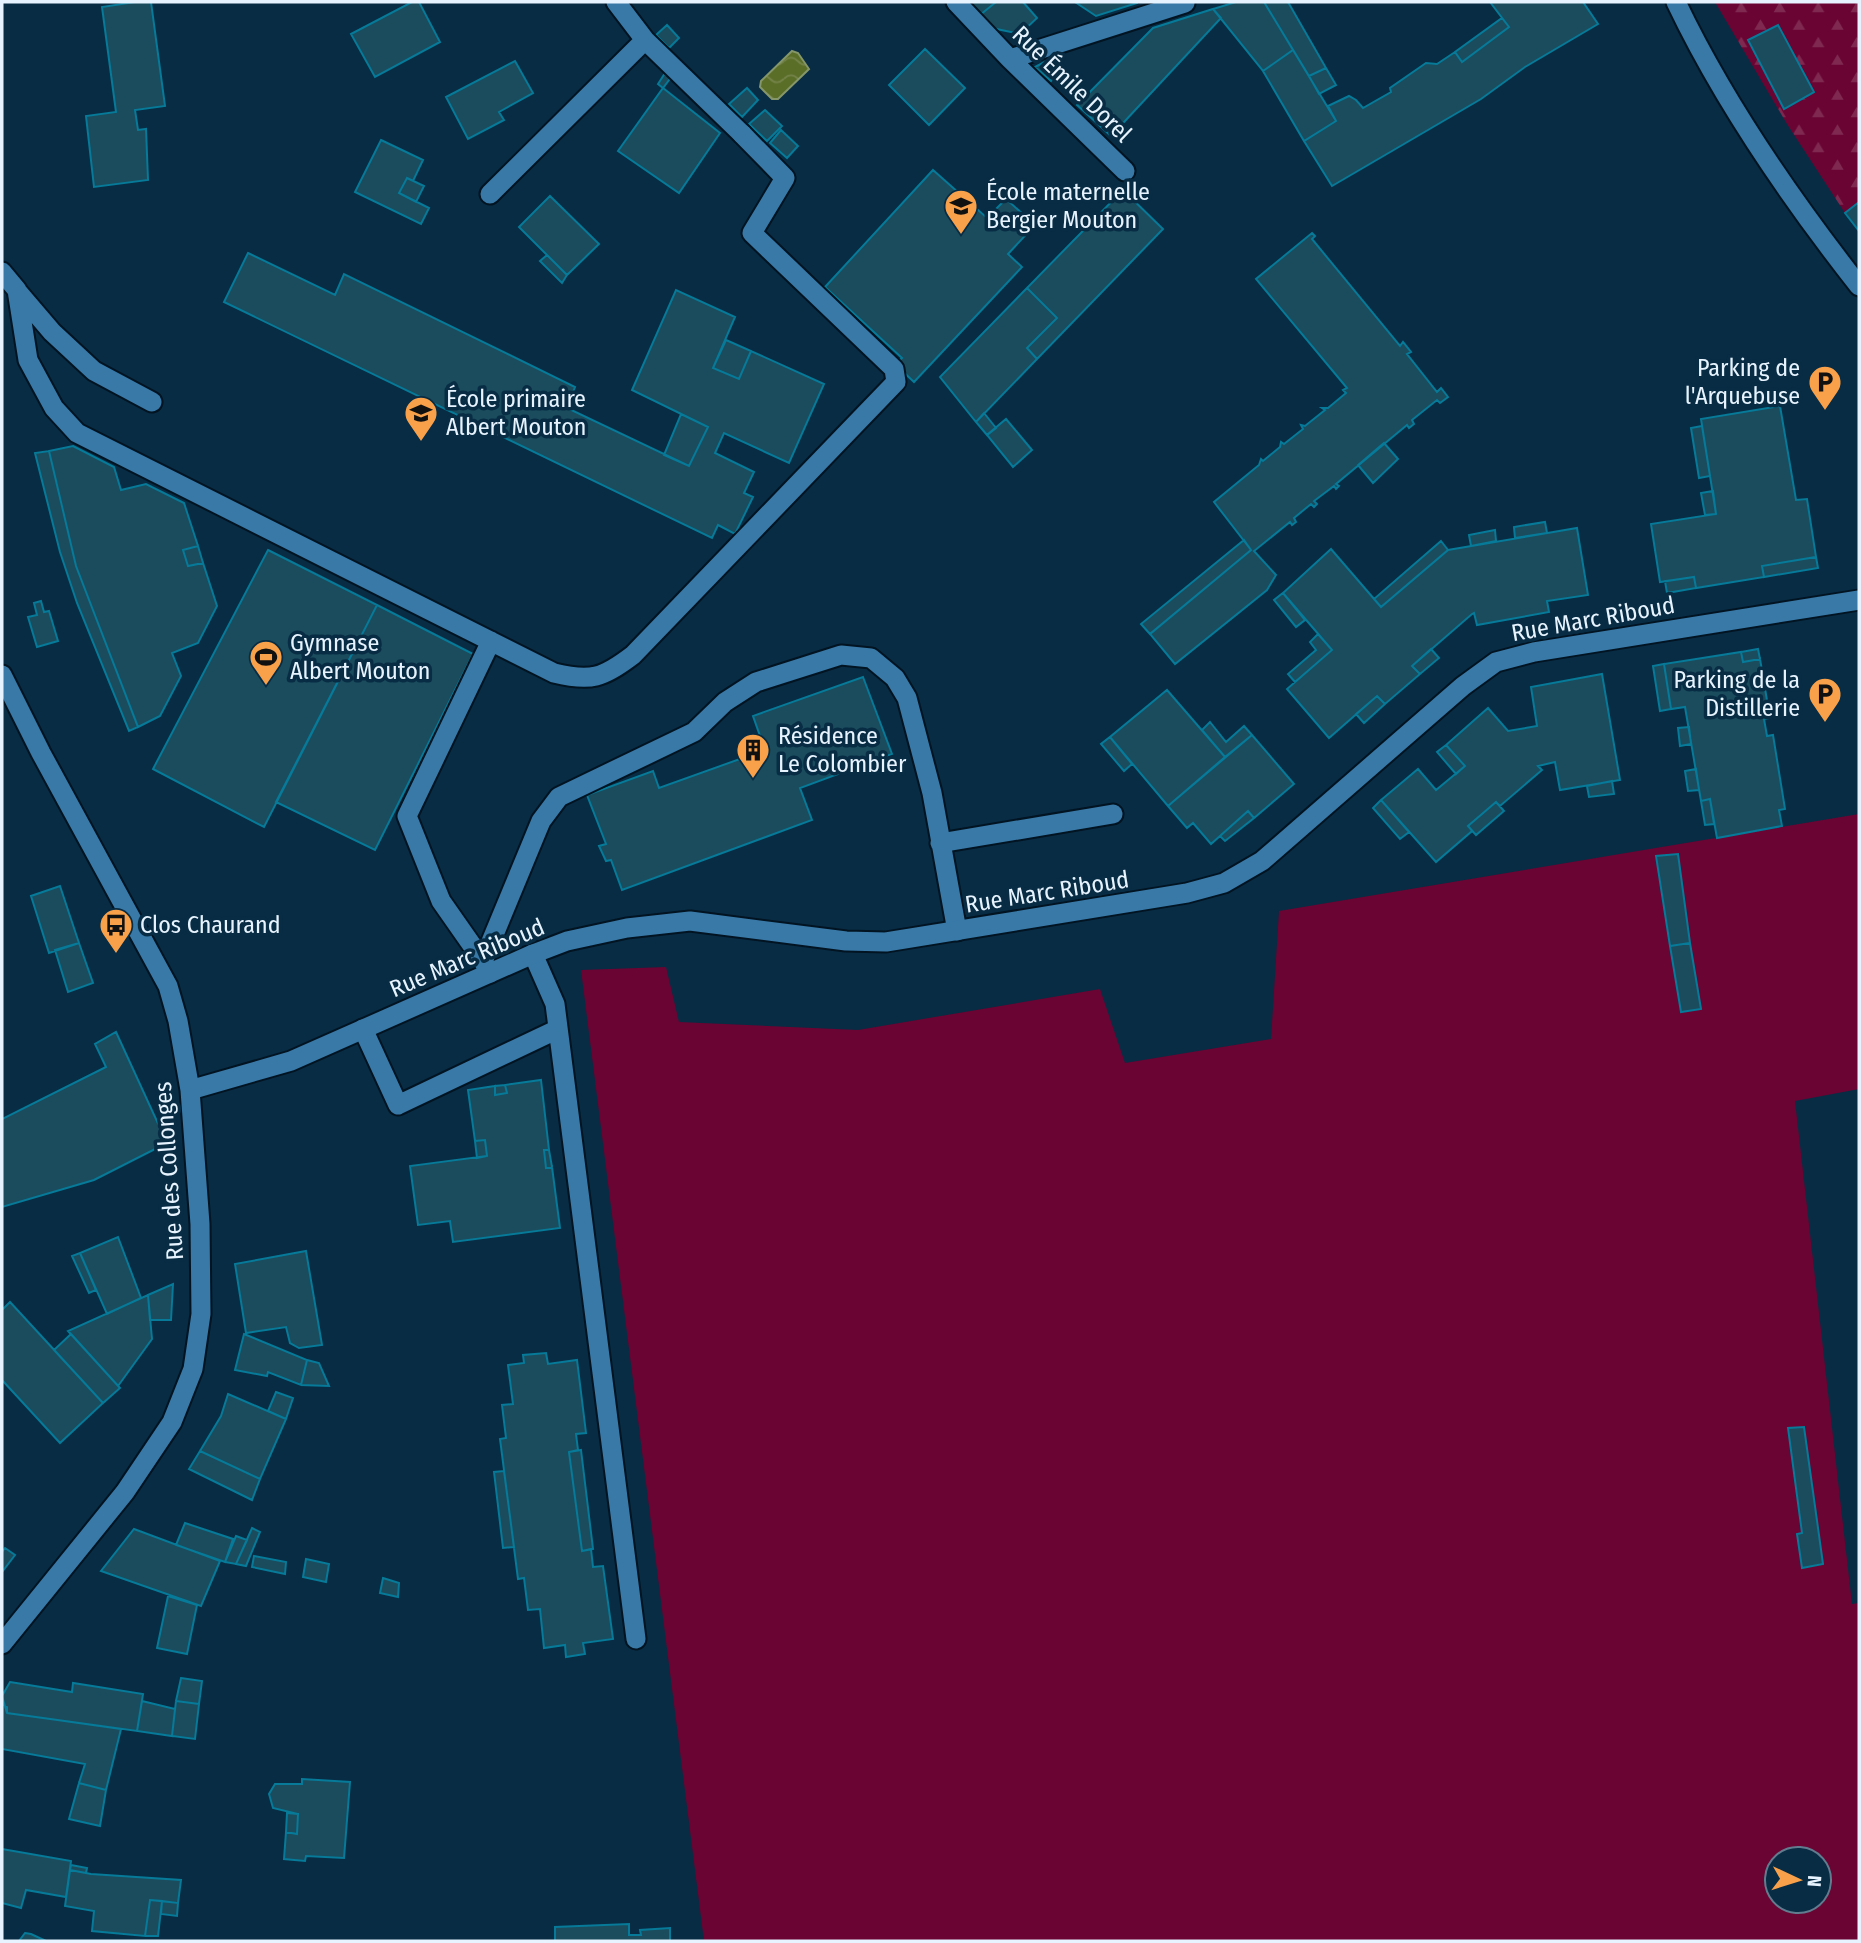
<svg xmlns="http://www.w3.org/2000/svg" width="1861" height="1943" viewBox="0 0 1861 1943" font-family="'Fira Sans Condensed',sans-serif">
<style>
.grass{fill:#6a0432;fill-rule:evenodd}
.forest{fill:url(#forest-firs)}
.water{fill:url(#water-waves);stroke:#859668;stroke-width:2}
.building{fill:#1a4c5d;stroke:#067a98;stroke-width:2}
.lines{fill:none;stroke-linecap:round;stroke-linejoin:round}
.service-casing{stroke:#021422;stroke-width:23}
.minor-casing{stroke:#021422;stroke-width:23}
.tertiary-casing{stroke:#021422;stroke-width:23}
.service{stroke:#3879a8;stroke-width:19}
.minor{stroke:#3879a8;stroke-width:19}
.tertiary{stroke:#3879a8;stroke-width:19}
.labels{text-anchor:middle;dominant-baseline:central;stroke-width:7;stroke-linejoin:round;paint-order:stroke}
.street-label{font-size:24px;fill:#e7f4ff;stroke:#082c44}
.poi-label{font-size:24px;fill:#e7f4ff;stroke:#082c44;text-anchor:start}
</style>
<defs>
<pattern id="forest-firs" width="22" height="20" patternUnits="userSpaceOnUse" patternTransform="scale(1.75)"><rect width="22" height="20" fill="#6a0432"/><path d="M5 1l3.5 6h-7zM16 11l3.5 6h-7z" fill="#7f2951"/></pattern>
<pattern id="water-waves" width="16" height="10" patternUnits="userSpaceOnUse" patternTransform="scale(1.75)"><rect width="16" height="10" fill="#5b6e28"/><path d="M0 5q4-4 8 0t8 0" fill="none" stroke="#738348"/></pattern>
</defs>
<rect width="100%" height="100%" fill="#082c44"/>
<path class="grass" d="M1859,814V1089L1795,1101L1852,1604L1859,1603V1941H704L581,970L666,967L679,1022L858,1030L1100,989L1125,1063L1271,1039L1279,911ZM1777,1859H1819V1901H1777Z"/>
<path class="forest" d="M1715,2H1859V202L1845,213L1787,124Z"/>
<path class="water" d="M792,51L798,53L809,69L778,99H772L760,87L761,81Z"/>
<path class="building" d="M135,2H151L165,106L135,110L138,130L146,129L148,180L94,187L86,116L116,112L102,7Z
M412,2H419L440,42L375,77L351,34Z
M968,2H996L980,15Z
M996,2H1023L1037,18L1020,34L992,28L980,15Z
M1075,2H1137V3L1096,16Z
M1236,2H1264L1293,50L1263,71L1213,9Z
M1264,2H1288L1326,68L1309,76Z
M1490,2H1583L1598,24L1525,67L1481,99L1332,186L1304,141L1336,121L1328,106L1349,96L1356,100L1363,108L1391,92L1390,88L1426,63L1437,64L1455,52L1462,62L1509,27Z
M1213,9L1221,18L1111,136L1077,105L1153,28Z
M1502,18L1509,27L1462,62L1455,52Z
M667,25L679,38L669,48L656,35Z
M1778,25L1814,92L1784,109L1748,40Z
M925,49L965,88L929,125L889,85Z
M1293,50L1336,121L1304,141L1263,71Z
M1050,59L1061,70L1051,81L1035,67Z
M515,61L533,93L499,112L504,120L468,139L446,97Z
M1326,68L1336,85L1319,94L1309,76Z
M667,70L672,76L663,88L658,84Z
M663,88L720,133L679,193L618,151Z
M747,88L758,100L742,117L729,104Z
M765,110L782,126L767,141L749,124Z
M781,130L798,146L787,158L770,143Z
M381,140L423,160L413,181L407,178L399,193L429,208L421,224L355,192Z
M933,170L987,218L1006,199L1035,225L1008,254L1022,267L914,382L895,364L902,358L825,287Z
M407,178L424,186L416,202L399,193Z
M1123,190L1163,229L1037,359L1027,348L1057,318L1027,288Z
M550,196L599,244L567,275L519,227Z
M1859,202V231L1845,213Z
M1312,233L1315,236L1312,239L1400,346L1403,342L1411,352L1407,354L1437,392L1441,388L1448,397L1440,403L1437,400L1412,420L1414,424L1409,428L1407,425L1336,484L1339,486L1336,489L1334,486L1314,501L1317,504L1314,507L1311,504L1294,518L1296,522L1292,525L1290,522L1254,551L1276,575L1267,590L1175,664L1150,634L1251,550L1214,502L1259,465L1261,459L1263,461L1280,447L1281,442L1284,444L1303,429L1301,425L1305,426L1325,410L1322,408H1328L1346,393L1343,390L1347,388L1256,279Z
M248,253L335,295L344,274L575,387L567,408L689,466L708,427L632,390L676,290L735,317L713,368L739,379L751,351L824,384L789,463L724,433L715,453L754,472L744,493L753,497L735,534L718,525L712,538L224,302Z
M547,255L567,275L562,283L540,261Z
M1027,288L1057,318L1027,348L1037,359L976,422L940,377Z
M726,340L751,351L739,379L713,368Z
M1780,406L1796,500L1807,499L1816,557L1762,566L1764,577L1696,588L1694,577L1660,582L1651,524L1716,514L1701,419Z
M984,413L996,428L987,435L976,422Z
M681,414L708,427L689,466L664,455Z
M1006,419L1032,450L1013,467L987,435Z
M1702,426L1710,476L1699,478L1691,428Z
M1384,443L1398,459L1373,483L1358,465Z
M73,446L114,467L121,490L146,484L184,503L198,546L183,550L188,566L203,563L217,606L198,643L172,653L181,676L160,716L138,727L76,566L49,451Z
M49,451L76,566L138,727L129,731L77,603L60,552L35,453Z
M1713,491L1716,514L1705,515L1701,493Z
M1545,522L1547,533L1515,538L1514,527Z
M1577,528L1588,595L1547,601L1549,612L1477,625L1474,613L1472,614L1412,666L1420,674L1385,704L1377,696L1329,738L1287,689L1332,650L1283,593L1331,549L1381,607L1448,550Z
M1495,530L1496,541L1471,546L1469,535Z
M1244,540L1251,550L1150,634L1141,624Z
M1441,541L1448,550L1381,607L1374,599Z
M198,546L203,563L188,566L183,550Z
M268,550L377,605L264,827L153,769Z
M1816,557L1818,568L1764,577L1762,566Z
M1694,577L1696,588L1667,593L1665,581Z
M1283,593L1305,620L1296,627L1274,600Z
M41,601L44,612L49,611L58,641L37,647L28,617L37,615L34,603Z
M377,605L473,654L375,850L276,802Z
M1318,634L1332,650L1295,682L1288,674L1316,650L1310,642Z
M1431,649L1439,658L1420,674L1412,666Z
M1758,649L1760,659L1743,662L1741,652Z
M1741,652L1743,662L1760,659L1770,718L1764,719L1767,736L1773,735L1785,809L1779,810L1782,826L1717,838L1710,799L1701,801L1685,707L1671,709L1664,664Z
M1664,664L1671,709L1660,711L1653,666Z
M1602,674L1620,780L1560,790L1555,762L1538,766L1542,770L1500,806L1496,802L1468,826L1472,831L1436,862L1381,800L1418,769L1436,790L1465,766L1446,745L1488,708L1508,731L1537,726L1531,687Z
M863,677L892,754L800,788L812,820L622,890L611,860L606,861L599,846L606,844L587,795L653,771L659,788L765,750L753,716Z
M1167,690L1225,757L1168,806L1110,737Z
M1377,696L1385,704L1364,723L1356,714Z
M1210,722L1226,742L1244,726L1252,735L1225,757L1202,730Z
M1689,727L1691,744L1680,746L1678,728Z
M1252,735L1294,784L1254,818L1248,811L1211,844L1193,823L1187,828L1168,806Z
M1110,737L1132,764L1124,771L1101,744Z
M1446,745L1465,766L1456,774L1437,752Z
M1696,769L1699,790L1688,791L1685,771Z
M1612,781L1614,794L1589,797L1587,786Z
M1710,799L1714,824L1705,825L1701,801Z
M1381,800L1409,832L1400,839L1373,808Z
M1496,802L1504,811L1476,835L1468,826Z
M1248,811L1254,818L1225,841L1220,836Z
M1678,854L1690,943L1670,946L1656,856Z
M60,886L79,943L49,953L31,896Z
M79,943L93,983L68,992L55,950Z
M1690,943L1701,1009L1681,1012L1670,946Z
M116,1032L167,1143L94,1180L2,1207V1119L106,1067L95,1044Z
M541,1080L549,1150H544L546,1168L552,1167L560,1228L453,1242L450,1221L418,1225L410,1166L487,1156L485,1140L475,1141L468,1090L495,1086V1095L507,1093L505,1085Z
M505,1085L507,1093L495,1095V1086Z
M485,1140L487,1156L477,1158L475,1141Z
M544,1150H549L552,1167L546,1168Z
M118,1237L141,1298L107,1314L80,1253Z
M306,1251L322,1345L299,1348L290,1343L286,1327L246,1333L235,1264Z
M80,1253L96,1290L89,1293L72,1256Z
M173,1284L171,1320H150L148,1295Z
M148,1295L152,1339L118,1386L68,1331Z
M10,1302L103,1403L60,1443L2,1380V1310Z
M71,1334L120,1388L103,1403L54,1350Z
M244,1334L307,1360L301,1385L268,1372L267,1376L235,1370Z
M546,1353L548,1364L577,1360L586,1433L576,1434L578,1450L569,1452L582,1551L591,1549L593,1567L603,1566L613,1639L583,1643L585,1654L566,1657L565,1645L544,1648L540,1609L528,1610L524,1578L518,1579L500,1439L506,1438L502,1405L513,1404L508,1365L524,1363L523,1355Z
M307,1360L319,1363L329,1386L301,1385Z
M276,1392L293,1398L286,1419L268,1411Z
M228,1394L286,1419L260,1479L200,1451L221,1416Z
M1804,1427L1823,1564L1802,1568L1797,1534L1802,1533L1788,1428Z
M581,1450L593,1549L582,1551L569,1452Z
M200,1451L260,1479L252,1500L189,1469Z
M504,1471L514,1547L503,1548L494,1472Z
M185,1523L233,1539L225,1562L176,1545Z
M252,1528L260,1532L246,1566L236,1564Z
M134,1529L220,1561L201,1606L101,1571Z
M236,1536L247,1540L236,1564L225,1562Z
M5,1548L15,1555L2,1572V1552Z
M254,1556L286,1562L285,1574L252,1567Z
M306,1559L329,1564L326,1582L303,1577Z
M383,1578L399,1583L398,1597L380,1593Z
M168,1596L197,1605L187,1654L157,1648Z
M181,1678L202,1681L199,1704L176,1701Z
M10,1682L72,1692L73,1683L143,1694L137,1731L7,1713L2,1696Z
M142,1701L175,1709L172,1736L137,1731Z
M176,1701L199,1704L195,1739L172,1736Z
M2,1704L7,1707V1713L121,1729L106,1790L79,1783L85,1764L2,1749Z
M302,1779L350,1782L344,1858L306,1856L305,1861L284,1859L286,1832L297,1834L298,1814L273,1808L269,1794L275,1784H302Z
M79,1783L106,1790L100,1826L69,1819Z
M287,1813L298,1814L297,1834L286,1832Z
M2,1849L71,1861L66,1897L26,1890L21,1908L2,1903Z
M71,1865L87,1868L86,1873L70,1870Z
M70,1870L91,1874L181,1880L178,1903L150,1900L145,1936L92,1931L94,1911L65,1906Z
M150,1900L162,1901L158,1936H145Z
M162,1901L178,1903L177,1916L161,1914Z
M629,1924V1935H641L640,1930L670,1928V1941H555V1927Z
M25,1933L31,1934L46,1941H19Z"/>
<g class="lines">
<defs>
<path id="service" d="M2,272L17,290L28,360L54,408L77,433L554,673C591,682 603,678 633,655L896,382L894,369L752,233L785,178L742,134
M17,291L52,332L94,371L152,402
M940,843L1113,814
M533,954L555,1004L636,1639
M483,961L441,901L407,816L491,641
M490,973L483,961L541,821L559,797L694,732L725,702L756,682L841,655L871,658L895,678L907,698L932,793L957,931
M363,1029L398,1105L558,1029"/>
<path id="minor" d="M616,2L645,40L742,134
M956,2L1010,59L1125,171
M1676,2C1724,103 1790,198 1859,286
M1010,59L1185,3
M490,194L645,40"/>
<path id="tertiary" d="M2,675L41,753L168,986L178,1021L190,1090L200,1224L201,1314L193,1369L172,1422L125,1492L2,1644
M190,1090L291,1061L533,954L567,941L627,928L690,921L846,941L886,942L1187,893L1224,883L1262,861L1463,686L1496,662L1534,652L1859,600"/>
</defs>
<use href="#service" class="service-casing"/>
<use href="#minor" class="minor-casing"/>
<use href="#tertiary" class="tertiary-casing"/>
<use href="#service" class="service"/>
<use href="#minor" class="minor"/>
<use href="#tertiary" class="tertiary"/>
</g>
<defs>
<symbol id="school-pin" viewBox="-11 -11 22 30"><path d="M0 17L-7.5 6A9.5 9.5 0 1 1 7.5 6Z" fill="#f8a14a" stroke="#082c44"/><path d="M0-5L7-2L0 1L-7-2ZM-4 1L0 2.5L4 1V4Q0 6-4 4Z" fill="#111"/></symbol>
<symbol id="parking-pin" viewBox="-11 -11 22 30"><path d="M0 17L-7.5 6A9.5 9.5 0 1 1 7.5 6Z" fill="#f8a14a" stroke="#082c44"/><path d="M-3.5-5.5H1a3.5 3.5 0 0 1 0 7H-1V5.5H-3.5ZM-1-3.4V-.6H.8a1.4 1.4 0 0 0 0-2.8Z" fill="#111"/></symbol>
<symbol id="stadium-pin" viewBox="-11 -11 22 30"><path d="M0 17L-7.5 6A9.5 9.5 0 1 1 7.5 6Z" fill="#f8a14a" stroke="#082c44"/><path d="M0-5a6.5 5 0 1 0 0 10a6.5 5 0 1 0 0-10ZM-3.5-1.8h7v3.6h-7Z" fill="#111"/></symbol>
<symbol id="building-pin" viewBox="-11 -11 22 30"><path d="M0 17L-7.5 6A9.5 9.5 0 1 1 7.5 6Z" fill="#f8a14a" stroke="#082c44"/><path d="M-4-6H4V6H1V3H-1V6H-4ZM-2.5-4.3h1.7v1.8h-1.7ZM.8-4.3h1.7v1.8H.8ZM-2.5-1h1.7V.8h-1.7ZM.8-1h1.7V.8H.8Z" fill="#111"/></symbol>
<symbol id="bus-pin" viewBox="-11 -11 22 30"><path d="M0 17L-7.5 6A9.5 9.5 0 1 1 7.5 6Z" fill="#f8a14a" stroke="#082c44"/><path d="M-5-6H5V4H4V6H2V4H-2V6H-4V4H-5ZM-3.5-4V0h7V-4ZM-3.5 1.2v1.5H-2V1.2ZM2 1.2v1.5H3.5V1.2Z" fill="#111"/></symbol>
</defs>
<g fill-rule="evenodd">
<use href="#school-pin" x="942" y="187" width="38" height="52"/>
<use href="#parking-pin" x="1806" y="363" width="38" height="52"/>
<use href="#school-pin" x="402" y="394" width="38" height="52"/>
<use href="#stadium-pin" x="247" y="638" width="38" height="52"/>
<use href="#parking-pin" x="1806" y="675" width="38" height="52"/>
<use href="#building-pin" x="734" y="731" width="38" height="52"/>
<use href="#bus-pin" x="97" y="906" width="38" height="52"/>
</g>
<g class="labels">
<g class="street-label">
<text transform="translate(1072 84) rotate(44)">Rue Émile Dorel</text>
<text transform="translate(1593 619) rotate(-10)">Rue Marc Riboud</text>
<text transform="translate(1047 892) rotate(-9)">Rue Marc Riboud</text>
<text transform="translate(467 958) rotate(-23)">Rue Marc Riboud</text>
<text transform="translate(169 1171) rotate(-94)">Rue des Collonges</text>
</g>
<g class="poi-label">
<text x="986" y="192">École maternelle<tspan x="986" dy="28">Bergier Mouton</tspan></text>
<text x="1800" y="368" text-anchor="end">Parking de<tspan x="1800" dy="28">l'Arquebuse</tspan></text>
<text x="446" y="399">École primaire<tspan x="446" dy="28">Albert Mouton</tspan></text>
<text x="290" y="643">Gymnase<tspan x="290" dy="28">Albert Mouton</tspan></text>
<text x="1800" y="680" text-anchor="end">Parking de la<tspan x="1800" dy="28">Distillerie</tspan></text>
<text x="778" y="736">Résidence<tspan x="778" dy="28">Le Colombier</tspan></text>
<text x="140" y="925">Clos Chaurand</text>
</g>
</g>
<rect width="1861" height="1943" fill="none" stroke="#e7f4ff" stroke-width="7"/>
<g transform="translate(1798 1880) rotate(94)"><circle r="33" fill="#082c44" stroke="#617c8f" stroke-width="2"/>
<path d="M0-5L12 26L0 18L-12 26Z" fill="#f8a14a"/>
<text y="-10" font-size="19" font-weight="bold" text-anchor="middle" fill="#e7f4ff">N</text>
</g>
</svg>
